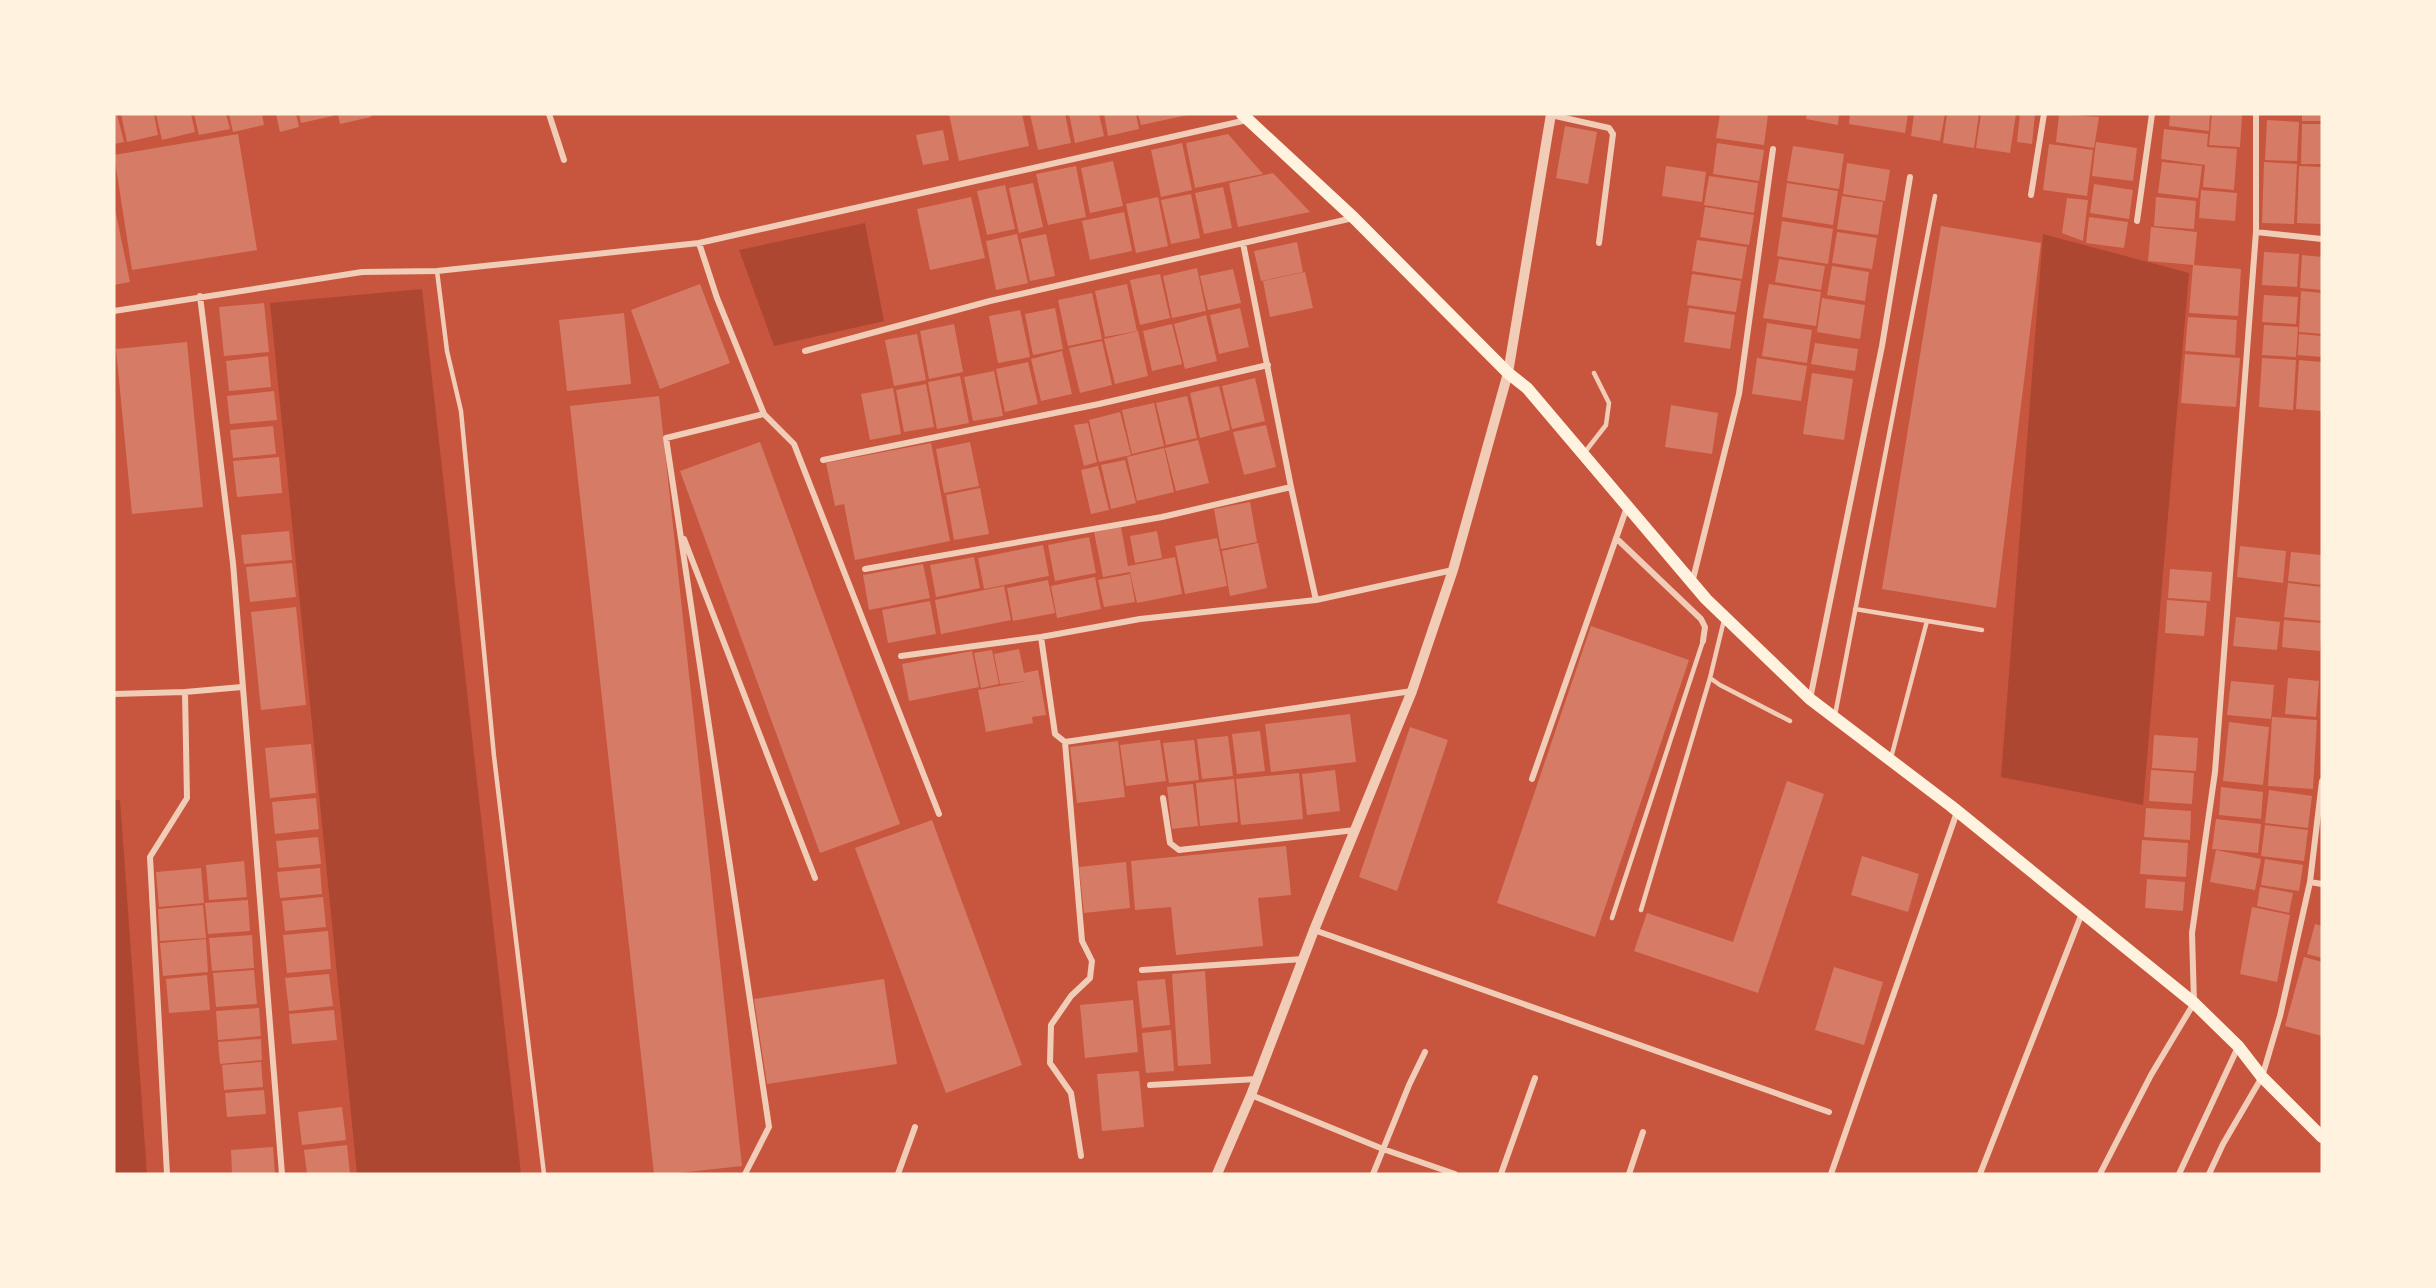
<svg xmlns="http://www.w3.org/2000/svg" width="2436" height="1288" viewBox="0 0 2436 1288" font-family="'Playfair Display',serif">
<style>
.green{fill:#ae4732}
.building{fill:#d67c66}
.lines{fill:none;stroke-linecap:round;stroke-linejoin:round}
.service{stroke:#f1ccb7;stroke-width:4.5}
.minor{stroke:#f1ccb7;stroke-width:6}
.tertiary{stroke:#f1ccb7;stroke-width:10}
.secondary{stroke:#fff3e0;stroke-width:12}
</style>
<rect width="100%" height="100%" fill="#c8553d"/>
<path class="green" d="M865,223L884,321L774,346L739,250Z
M2043,234L2189,273L2143,805L2001,777Z
M422,289L521,1174H357L270,303Z
M114,800H120L147,1174H114Z"/>
<path class="building" d="M114,114H117L124,142L114,144Z
M121,114H154L158,135L127,142Z
M156,114H191L195,132L162,140Z
M194,114H226L230,129L199,135Z
M229,114H262L264,125L233,132Z
M276,114H296L299,127L280,132Z
M299,114H333V116L301,123Z
M338,114H371V117L340,124Z
M949,114H1022L1029,146L959,161Z
M1030,114H1065L1071,143L1038,150Z
M1069,114H1099L1104,136L1075,143Z
M1104,114H1136L1139,129L1108,136Z
M1138,114H1188V115L1141,125Z
M1720,114L1768,115L1764,145L1716,138Z
M1807,114H1839L1838,125L1806,119Z
M1850,114H1908L1905,133L1849,124Z
M1914,114H1945L1940,141L1911,136Z
M1947,114H1979L1974,148L1943,143Z
M1981,114H2016L2010,153L1976,148Z
M2020,114H2035L2032,144L2017,142Z
M2059,114L2099,117L2094,148L2056,142Z
M2170,114H2210L2209,131L2169,126Z
M2212,114L2242,115L2240,147L2209,145Z
M2302,114H2322V121H2302Z
M2267,120L2299,122L2297,161L2265,160Z
M2302,124H2322V164H2301Z
M1565,126L1597,132L1588,184L1556,178Z
M2164,129L2208,134L2207,147L2237,149L2234,190L2203,187L2205,165L2161,159Z
M943,130L949,160L923,165L916,135Z
M238,134L257,250L132,270L114,155Z
M1228,134L1263,174L1195,188L1186,143Z
M2096,142L2137,148L2133,181L2092,176Z
M1182,143L1192,190L1161,197L1151,150Z
M1717,143L1764,150L1759,181L1713,174Z
M2049,144L2093,150L2087,196L2043,190Z
M1793,146L1844,154L1839,189L1787,181Z
M1113,161L1123,206L1090,213L1081,168Z
M2162,162L2202,166L2198,198L2158,193Z
M2264,162L2297,164L2294,224L2262,223Z
M1847,163L1890,170L1885,201L1843,194Z
M1076,166L1086,217L1048,225L1036,174Z
M1666,166L1706,172L1702,202L1662,196Z
M2299,166L2322,167V224L2297,223Z
M1273,173L1310,212L1238,227L1229,183Z
M1709,176L1758,183L1754,213L1704,205Z
M1033,183L1043,227L1019,233L1009,188Z
M1787,183L1838,191L1833,225L1782,217Z
M2094,184L2133,190L2129,219L2090,213Z
M1005,185L1015,229L987,235L977,191Z
M1223,187L1232,228L1204,234L1195,193Z
M2201,190L2237,193L2235,221L2199,218Z
M1191,194L1200,238L1171,244L1161,200Z
M1842,196L1883,202L1878,235L1837,229Z
M971,197L985,258L930,270L917,209Z
M1158,197L1168,246L1136,253L1126,204Z
M2156,197L2196,201L2194,229L2154,226Z
M2067,198L2088,200L2083,241L2062,233Z
M114,204L130,282L114,285Z
M1705,207L1754,215L1749,245L1700,237Z
M1124,212L1132,251L1090,260L1082,221Z
M2089,217L2128,222L2124,248L2086,243Z
M1782,221L1833,229L1828,264L1777,256Z
M1941,226L2041,243L1996,608L1882,589Z
M2151,227L2197,232L2194,265L2148,261Z
M1837,232L1877,238L1872,269L1832,263Z
M1017,234L1028,283L996,290L986,241Z
M1046,234L1055,276L1030,281L1021,239Z
M1697,240L1747,247L1742,279L1692,271Z
M1297,242L1303,272L1261,281L1254,251Z
M2264,252L2299,254L2297,287L2262,285Z
M2302,255L2322,257V290L2300,288Z
M1779,259L1825,266L1821,290L1775,282Z
M2193,265L2241,269L2238,316L2189,313Z
M1832,266L1869,272L1865,301L1827,295Z
M1197,268L1206,311L1172,318L1163,276Z
M1233,269L1241,303L1208,310L1200,276Z
M1305,272L1313,308L1270,317L1263,281Z
M1160,274L1170,318L1140,325L1130,280Z
M1692,274L1741,281L1736,312L1687,305Z
M700,284L730,363L660,389L631,310Z
M1127,284L1137,331L1105,337L1095,291Z
M1769,284L1821,292L1816,326L1763,318Z
M2301,291L2322,293V334L2299,332Z
M1092,293L1102,339L1068,346L1058,300Z
M2264,295L2298,297L2296,324L2262,322Z
M1822,298L1865,305L1860,339L1817,332Z
M264,303L269,352L224,356L219,307Z
M1055,308L1063,349L1033,355L1025,314Z
M1240,308L1249,347L1219,354L1210,315Z
M1689,308L1735,315L1730,349L1684,342Z
M1020,310L1030,357L998,363L989,316Z
M624,313L631,384L567,391L559,320Z
M1206,315L1217,361L1185,369L1174,324Z
M2188,317L2237,320L2235,355L2185,351Z
M1767,323L1812,330L1807,363L1762,356Z
M954,324L963,372L929,379L920,331Z
M1172,324L1182,364L1152,371L1143,331Z
M2264,325L2298,327L2296,357L2262,355Z
M1138,331L1148,376L1115,384L1104,339Z
M917,334L926,380L894,386L885,340Z
M2299,334L2322,336V357L2298,355Z
M1102,341L1112,385L1080,393L1069,348Z
M187,342L203,507L132,514L116,349Z
M1815,343L1858,349L1855,371L1811,364Z
M1062,351L1072,394L1041,401L1031,359Z
M2185,354L2240,358L2236,407L2181,403Z
M268,356L271,387L229,391L226,361Z
M1757,358L1807,366L1801,401L1752,394Z
M2262,358L2296,360L2293,410L2259,407Z
M2299,360L2322,362V411L2296,409Z
M1028,362L1038,404L1005,412L996,369Z
M994,371L1003,416L973,421L964,377Z
M1812,373L1853,379L1844,440L1803,434Z
M960,376L969,423L937,429L928,382Z
M1255,378L1265,421L1232,429L1222,386Z
M926,384L934,427L904,432L896,390Z
M1219,386L1230,430L1200,438L1190,393Z
M893,388L901,434L870,440L861,394Z
M274,391L277,420L230,424L227,396Z
M659,396L742,1166L669,1174H654L570,406Z
M1187,396L1197,438L1166,445L1156,403Z
M1154,403L1164,446L1132,454L1122,410Z
M1671,405L1718,413L1712,454L1665,447Z
M1120,412L1131,455L1099,462L1089,420Z
M1088,423L1097,462L1084,466L1074,425Z
M1266,425L1276,467L1244,475L1233,432Z
M273,426L276,454L233,458L230,430Z
M1198,440L1209,483L1176,491L1165,448Z
M760,442L900,824L820,853L680,471Z
M970,442L979,486L944,493L936,449Z
M931,443L950,541L855,560L844,504L835,506L826,463Z
M1164,448L1174,492L1137,501L1127,457Z
M279,457L282,493L237,497L233,461Z
M1125,460L1136,503L1111,509L1101,465Z
M1098,466L1109,510L1091,514L1081,470Z
M980,488L989,534L954,540L946,495Z
M1250,502L1257,542L1221,549L1214,509Z
M1121,527L1128,566L1175,557L1182,594L1137,603L1130,572L1103,577L1094,532Z
M289,531L292,560L244,564L241,535Z
M1157,531L1162,558L1135,563L1130,536Z
M1089,537L1096,573L1055,581L1048,545Z
M1217,538L1227,586L1185,594L1175,546Z
M1258,543L1267,588L1230,596L1222,551Z
M1043,545L1049,576L984,589L978,558Z
M2240,546L2286,551L2283,583L2237,577Z
M2291,552L2322,555V585L2288,581Z
M974,557L980,588L936,597L930,565Z
M292,563L296,597L250,602L246,567Z
M923,564L930,598L869,610L863,575Z
M2170,569L2212,572L2210,601L2168,598Z
M1130,574L1135,602L1104,607L1098,580Z
M1095,577L1101,609L1057,618L1051,586Z
M1048,580L1055,613L1013,621L1007,588Z
M2288,583L2322,587V621L2284,617Z
M1004,586L1011,620L941,634L935,600Z
M2167,600L2207,603L2204,636L2165,633Z
M930,601L936,634L888,643L882,610Z
M296,607L306,705L261,710L251,612Z
M2236,617L2280,622L2277,650L2233,646Z
M2284,620L2322,623L2320,651L2282,647Z
M1591,626L1689,660L1595,937L1497,903Z
M1019,649L1024,673L1038,670L1046,715L1032,717L1033,723L986,732L978,690L1026,681L1000,684L994,654Z
M992,650L999,684L981,688L974,653Z
M972,651L979,687L909,701L902,664Z
M2288,678L2319,681L2316,717L2285,714Z
M2231,681L2274,685L2271,719L2227,715Z
M1350,714L1356,762L1271,772L1265,724Z
M2272,717L2317,720L2313,789L2268,786Z
M2229,722L2269,727L2263,785L2223,781Z
M1410,727L1448,740L1397,891L1359,877Z
M1260,731L1265,771L1237,774L1232,734Z
M2154,735L2198,738L2196,771L2152,768Z
M1228,736L1233,776L1202,779L1197,739Z
M1160,740L1166,781L1126,786L1120,745Z
M1194,740L1199,780L1169,783L1163,743Z
M1118,741L1125,797L1077,803L1070,747Z
M311,744L316,793L270,798L265,748Z
M1335,770L1340,811L1307,815L1302,774Z
M2151,770L2194,773L2192,804L2149,801Z
M1299,773L1303,819L1241,825L1236,779Z
M1234,779L1238,822L1200,826L1196,783Z
M1787,781L1824,794L1758,993L1634,951L1647,913L1733,942Z
M1193,784L1198,826L1172,829L1167,787Z
M2221,787L2263,792L2261,819L2219,815Z
M2269,790L2312,796L2308,828L2265,823Z
M316,798L319,829L275,834L272,802Z
M2146,808L2191,811L2190,840L2144,837Z
M2216,819L2261,824L2258,853L2212,849Z
M932,820L1022,1065L946,1093L855,848Z
M2265,825L2308,830L2304,861L2261,856Z
M318,837L321,864L279,868L276,841Z
M2142,840L2188,843L2186,877L2140,874Z
M1286,846L1291,895L1258,898L1263,946L1176,955L1171,907L1135,910L1131,861Z
M2216,850L2261,859L2255,890L2210,882Z
M1862,856L1919,874L1908,912L1851,895Z
M2265,859L2303,865L2299,891L2261,885Z
M244,861L247,897L209,900L206,865Z
M1126,862L1130,908L1084,913L1079,867Z
M201,868L204,903L159,907L156,872Z
M320,868L322,894L280,898L277,872Z
M2147,879L2185,882L2183,911L2145,908Z
M2260,887L2293,893L2289,913L2257,906Z
M323,897L326,927L285,931L282,901Z
M248,900L250,931L208,934L205,903Z
M203,905L206,938L160,941L158,909Z
M2252,907L2290,915L2277,982L2240,974Z
M2315,924L2322,926V958L2307,954Z
M328,931L331,969L287,973L283,935Z
M252,935L254,968L212,971L209,938Z
M206,939L208,972L163,976L160,943Z
M2304,957L2322,962V1036L2285,1026Z
M1834,967L1883,982L1864,1045L1815,1030Z
M254,970L257,1004L216,1007L213,973Z
M1205,971L1211,1064L1178,1066L1172,974Z
M329,974L333,1006L289,1011L285,978Z
M207,975L210,1010L169,1013L166,979Z
M884,979L897,1064L767,1084L754,999Z
M1165,979L1170,1025L1142,1028L1137,981Z
M1133,1000L1138,1052L1085,1058L1080,1005Z
M259,1008L261,1036L218,1040L216,1011Z
M334,1010L337,1040L292,1044L289,1014Z
M1171,1030L1174,1071L1146,1073L1142,1033Z
M261,1039L262,1060L220,1064L218,1042Z
M261,1062L263,1087L224,1090L222,1065Z
M1139,1071L1144,1127L1102,1131L1097,1074Z
M264,1090L266,1114L227,1117L225,1093Z
M342,1107L346,1140L302,1145L298,1112Z
M347,1145L350,1174H307L304,1150Z
M273,1147L275,1174H232L231,1150Z"/>
<g class="lines">
<path class="service" d="M437,271L447,351L461,411L494,756L544,1174
M1585,452L1606,425L1609,403L1594,373
M1855,609L1982,630
M1710,678L1720,685L1790,721
M1835,715L1935,196
M1891,758L1927,621
M1641,910L1710,678L1724,620
M1612,918L1703,641"/>
<path class="minor" d="M549,114L564,160
M1551,115L1609,128L1613,134L1599,243
M2031,195L2044,114
M2137,221L2152,114
M2256,232L2322,239
M699,243L717,298L764,414L666,438L769,1127L745,1174
M1243,243L1291,487L1316,600
M200,296L233,563L282,1174
M114,311L362,272L437,271L699,243L1247,120
M805,351L990,301L1353,218
M764,414L794,444L939,814
M823,460L1099,404L1268,365
M1616,538L1701,619L1705,627L1703,641
M684,539L815,878
M865,569L1162,517L1291,487
M1692,583L1739,394L1773,149
M1041,637L1055,734L1065,742L1412,691
M901,656L1041,637L1140,619L1316,600L1453,570
M114,694L185,692
M1810,699L1882,346L1910,177
M1065,742L1082,941L1092,961L1090,978L1071,996L1051,1025L1050,1063L1071,1093L1081,1156
M1532,779L1627,507
M1163,798L1170,843L1179,850L1355,830
M2310,882L2322,884
M1314,930L1829,1112
M1142,970L1303,959
M1150,1085L1257,1079
M1251,1095L1383,1149L1455,1174
M167,1174L150,857L187,798L185,692L242,687
M898,1174L915,1127
M1373,1174L1409,1085L1425,1052
M1501,1174L1535,1078
M1629,1174L1643,1132
M1831,1174L1957,812
M1980,1174L2082,913
M2100,1174L2151,1075L2194,1003L2192,933L2215,772L2256,232V114
M2179,1174L2238,1047
M2209,1174L2223,1144L2262,1077L2280,1016L2310,882L2322,781"/>
<path class="tertiary" d="M1217,1174L1251,1095L1314,930L1412,691L1453,570L1508,373L1551,114"/>
<path class="secondary" d="M1242,114L1354,218L1508,373L1527,388L1706,599L1810,699L1951,806L2194,1003L2238,1046L2262,1077L2322,1137"/>
</g>
<rect width="2436" height="1288" fill="none" stroke="#fff3e0" stroke-width="231"/>
</svg>
